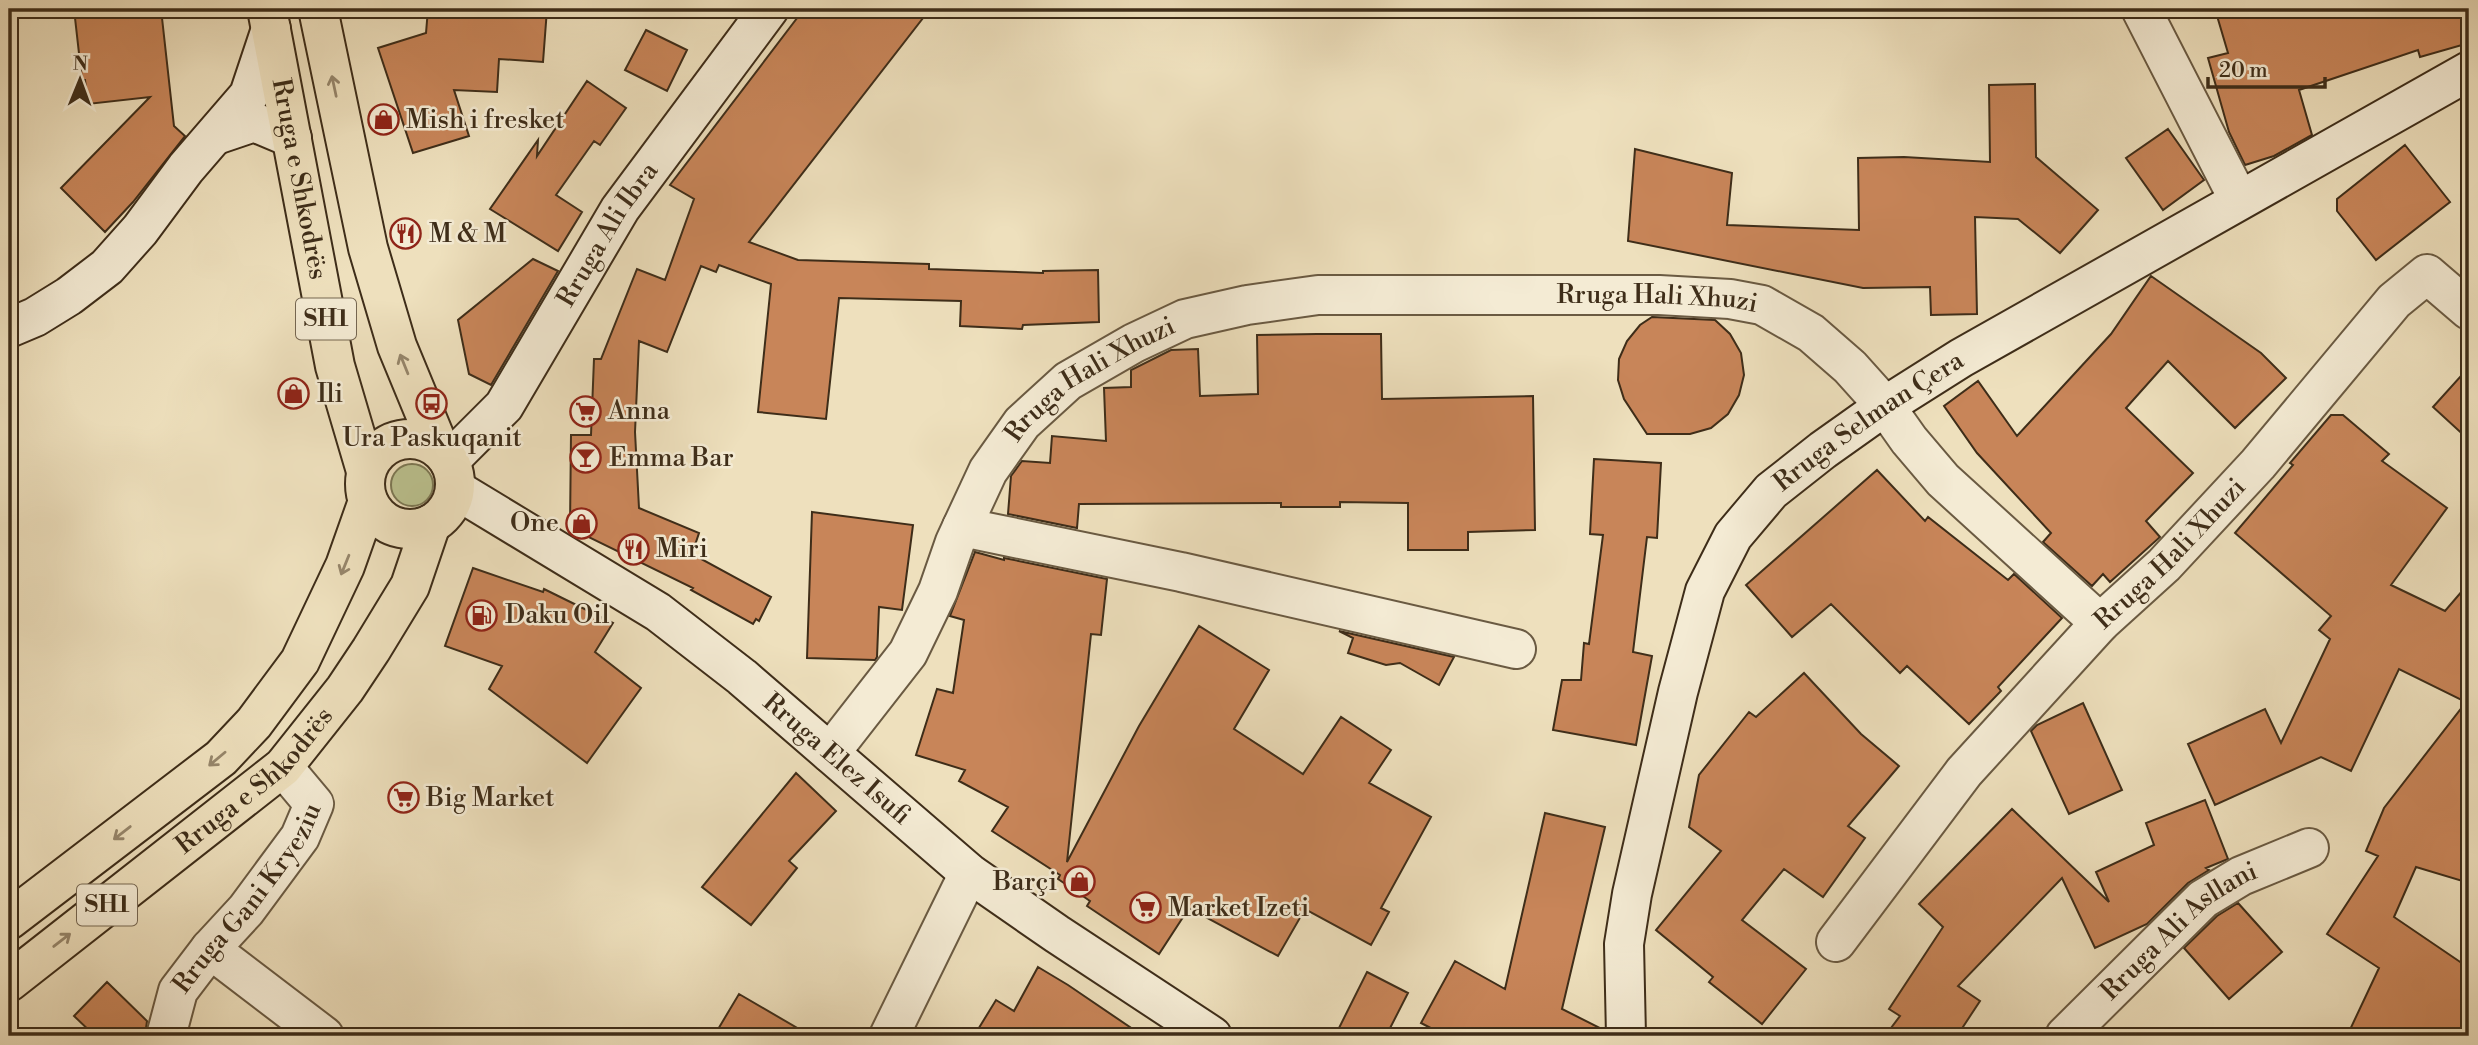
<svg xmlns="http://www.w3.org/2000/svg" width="2478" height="1045" viewBox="0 0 2478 1045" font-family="'Libre Bodoni',serif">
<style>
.green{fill:#bbc28f;stroke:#7c7854;stroke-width:2}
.building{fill:#c88559;stroke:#3e2d19;stroke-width:2}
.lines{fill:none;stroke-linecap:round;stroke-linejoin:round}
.street-casing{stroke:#6a5a42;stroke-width:42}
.secondary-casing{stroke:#3e2d19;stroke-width:42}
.primary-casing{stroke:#3e2d19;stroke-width:42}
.street{stroke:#f4ebd4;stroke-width:38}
.secondary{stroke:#f4ebd4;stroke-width:38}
.primary{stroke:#eee0bd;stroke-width:38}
.oneway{stroke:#96866b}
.labels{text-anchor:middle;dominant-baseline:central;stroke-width:5;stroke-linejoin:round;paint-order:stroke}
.shield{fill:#f4ebd4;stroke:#756651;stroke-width:2}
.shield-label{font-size:24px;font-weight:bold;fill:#3e2d19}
.poi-label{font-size:26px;fill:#3e2d19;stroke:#f4ebd4;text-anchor:start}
.street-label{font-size:26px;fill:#3e2d19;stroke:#f4ebd4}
</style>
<rect width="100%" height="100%" fill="#eee0bd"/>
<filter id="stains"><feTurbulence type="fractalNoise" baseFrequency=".00286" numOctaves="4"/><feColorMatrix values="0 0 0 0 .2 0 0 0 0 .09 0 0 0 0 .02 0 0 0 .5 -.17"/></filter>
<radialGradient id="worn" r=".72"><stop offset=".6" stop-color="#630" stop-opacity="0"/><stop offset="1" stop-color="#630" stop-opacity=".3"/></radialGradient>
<path class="green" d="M391 485a21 21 0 1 1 42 0a21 21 0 1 1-42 0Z"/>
<path class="building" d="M74,9H161L174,126L185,136L133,202L105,232L61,188L150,97L88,104L85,80H82Z
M428,9H547L543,62L499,59L497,92L454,90L469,136L413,153L378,48L426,33Z
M804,9H930L749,242L798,260L929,264V269L1043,273V271L1098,270L1099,322L1023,325L1022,329L960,326L961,301L839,298L826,419L758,412L771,284L719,265L716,272L701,266L667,352L639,341L635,432L639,508L699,533L692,554L771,597L759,621L756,619L753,624L691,590L693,588L570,528L571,435H591L594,359H601L637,269L665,280L694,199L670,185Z
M2215,9H2469V43L2420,57L2418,50L2299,90L2312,135L2274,156L2245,165L2229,132L2208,58L2228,53Z
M646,30L687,50L667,91L625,70Z
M587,81L626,108L600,145L594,141L556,195L582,212L558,251L490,209L538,140L537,156Z
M2035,84L2036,157L2098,210L2060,253L2018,219L1975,217L1977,314L1931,315L1930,287L1863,288L1628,241L1635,149L1732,173L1727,225L1859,230L1858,158L1904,157L1990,162L1989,85Z
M2168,129L2204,180L2163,210L2126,158Z
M2405,145L2450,202L2376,260L2337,211V199Z
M533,259L558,271L491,385L469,374L458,320Z
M2151,276L2261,353L2286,378L2235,428L2168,361L2126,408L2193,473L2146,521L2160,537L2110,582L2103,574L2092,586L2043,542L2051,533L1977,453L1944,406L1978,381L2017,436L2111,334Z
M1652,317L1715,320L1730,334L1741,353L1744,375L1739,395L1728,414L1711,428L1690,434H1647L1624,399L1618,380L1619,359L1627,341L1640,325Z
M1317,334H1381L1382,399L1533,396L1535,530L1468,532V550H1408V503L1340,502V507H1281V503L1079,504L1077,528L1008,514L1011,476L1022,461L1050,463L1052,436L1106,441L1104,388L1131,387V370L1171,350L1198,349L1200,396L1258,394L1257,335Z
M2469,367V440L2433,407Z
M2331,415H2343L2389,454L2382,461L2447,508L2391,585L2445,611L2469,583V883L2416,867L2394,917L2469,968V1036H2347L2379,968L2327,934L2378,856L2366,851L2384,808L2466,702L2399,669L2351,771L2321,757L2215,805L2188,744L2265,709L2281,743L2330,639L2319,630L2331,616L2235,533L2293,465L2290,463Z
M1594,459L1661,463L1657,538L1647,537L1633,652L1652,656L1636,745L1553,730L1562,680H1581L1584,643L1589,644L1603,535L1590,534Z
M1877,470L1925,521L1928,517L2008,580L2014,574L2062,618L1998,687L2001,691L1969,724L1907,666L1900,673L1831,604L1792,637L1746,585Z
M812,512L913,525L902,610L879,607L877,657L875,660L807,658Z
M975,552L1004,560V558L1107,579L1101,635L1091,634L1067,862L1139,726L1199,626L1269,670L1234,729L1303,774L1341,717L1391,750L1369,783L1431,817L1381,908L1389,912L1371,945L1305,909L1278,956L1189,908L1159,954L1087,906L1090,901L1058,879L1060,875L992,831L1008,807L959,781L965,770L916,755L937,689L953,693L964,620L950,616Z
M473,568L543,592L544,589L613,623L595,652L641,688L587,763L489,689L502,666L445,646Z
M1339,631L1454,657L1439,685L1400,663L1386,665L1348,653L1353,638Z
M1804,673L1861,734L1899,766L1848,826L1865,838L1823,897L1784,869L1742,920L1806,969L1762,1024L1709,982L1713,977L1656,930L1721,851L1689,827L1699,775L1749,712L1756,717Z
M2083,703L2122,790L2069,814L2031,731L2037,725Z
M796,773L836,811L789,861L797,868L751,925L702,887Z
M2205,800L2228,859L2206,868L2209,870L2188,883L2147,924L2095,948L2062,878L1958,986L1980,1001L1957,1036H1885L1900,1016L1889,1009L1943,927L1919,904L2012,809L2109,902L2096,872L2154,845L2146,823Z
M1545,813L1605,827L1562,1009L1604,1030V1036H1446L1421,1023L1455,961L1505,989Z
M2238,903L2282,952L2229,999L2184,948L2217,916Z
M1038,967L1068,985L1143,1036H974L996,1000L1014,1011Z
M1367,972L1408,993L1386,1036H1335Z
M107,982L147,1021L145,1036H95L74,1016Z
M739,994L811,1036H714Z"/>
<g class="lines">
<defs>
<g id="street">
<path d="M2141,9L2239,200"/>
<path d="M962,527L1181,572L1516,649"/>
<path id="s1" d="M830,753L908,653L938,591L955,542L988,471L1022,423L1068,381L1134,343L1185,319L1247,305L1318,295H1659L1730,299L1762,305L1811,333L1850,367L1885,406L1909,440L1943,480L2100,623"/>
<path id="s2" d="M1836,942L1964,772L2100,623L2164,565L2258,464L2394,301L2427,274L2469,310"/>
<path d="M210,949L324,1036"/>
<path id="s3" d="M166,1036L178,991L210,949L246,910L300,837L314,804L283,767"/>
<path d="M889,1036L969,873"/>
<path id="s4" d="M2065,1036L2203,899L2241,876L2309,848"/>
</g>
<g id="secondary">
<path d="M216,135L254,122L292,138"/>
<path d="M9,328L35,317L69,296L107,267L140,230L186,168L249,95L271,29"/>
<path id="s5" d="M449,461L504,406L620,209L769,9"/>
<path id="s6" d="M455,489L658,612L742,677L969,873L1057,934L1212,1036"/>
<path id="s7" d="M1626,1036L1624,944L1632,894L1678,692L1705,591L1733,536L1771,491L1823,450L1885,406L1961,358L2469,71"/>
</g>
<g id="primary">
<path id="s8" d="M267,9L335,366L366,471"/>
<path d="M318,9L368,248L397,346L440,450"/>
<circle cx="410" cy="484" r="45"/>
<path d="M9,920L221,758L254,723L300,661L345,566L368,501"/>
<path id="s9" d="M9,982L283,767L345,689L371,650L410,586L431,524"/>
</g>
</defs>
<use href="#street" class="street-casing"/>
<use href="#secondary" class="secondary-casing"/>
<use href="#primary" class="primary-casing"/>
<use href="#street" class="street"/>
<use href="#secondary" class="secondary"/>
<use href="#primary" class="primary"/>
</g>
<defs><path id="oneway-shaft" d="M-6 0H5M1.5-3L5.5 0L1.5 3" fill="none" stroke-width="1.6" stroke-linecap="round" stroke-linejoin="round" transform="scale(1.75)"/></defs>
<g class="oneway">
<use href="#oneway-shaft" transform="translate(334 86) rotate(-102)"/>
<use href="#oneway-shaft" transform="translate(404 364) rotate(-112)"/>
<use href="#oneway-shaft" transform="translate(345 565) rotate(112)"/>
<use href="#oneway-shaft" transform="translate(217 759) rotate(140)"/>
<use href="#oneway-shaft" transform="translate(122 833) rotate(142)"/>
<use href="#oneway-shaft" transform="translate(62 940) rotate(-38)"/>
</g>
<defs>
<symbol id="shop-ring" viewBox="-11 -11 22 22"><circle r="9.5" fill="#f4ebd4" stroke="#8f2418" stroke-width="1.5"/><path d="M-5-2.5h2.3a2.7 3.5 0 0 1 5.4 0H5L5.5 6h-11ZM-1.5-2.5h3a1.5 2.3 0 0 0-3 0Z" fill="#8f2418"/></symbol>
<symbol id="restaurant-ring" viewBox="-11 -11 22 22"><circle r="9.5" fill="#f4ebd4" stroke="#8f2418" stroke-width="1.5"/><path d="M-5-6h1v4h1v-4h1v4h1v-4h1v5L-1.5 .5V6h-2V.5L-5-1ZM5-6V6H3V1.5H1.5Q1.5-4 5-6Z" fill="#8f2418"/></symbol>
<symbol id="bus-ring" viewBox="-11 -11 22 22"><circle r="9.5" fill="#f4ebd4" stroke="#8f2418" stroke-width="1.5"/><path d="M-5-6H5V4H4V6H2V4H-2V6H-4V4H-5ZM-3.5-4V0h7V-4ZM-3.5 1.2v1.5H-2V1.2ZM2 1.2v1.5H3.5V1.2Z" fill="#8f2418"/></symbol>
<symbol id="supermarket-ring" viewBox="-11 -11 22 22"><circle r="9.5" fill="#f4ebd4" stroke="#8f2418" stroke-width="1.5"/><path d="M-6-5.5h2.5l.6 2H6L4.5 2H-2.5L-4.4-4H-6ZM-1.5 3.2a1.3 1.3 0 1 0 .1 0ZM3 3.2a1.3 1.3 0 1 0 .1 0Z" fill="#8f2418"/></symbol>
<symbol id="bar-ring" viewBox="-11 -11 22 22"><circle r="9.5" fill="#f4ebd4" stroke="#8f2418" stroke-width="1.5"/><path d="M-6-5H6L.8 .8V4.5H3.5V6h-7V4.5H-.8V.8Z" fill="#8f2418"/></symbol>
<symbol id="fuel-ring" viewBox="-11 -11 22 22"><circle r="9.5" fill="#f4ebd4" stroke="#8f2418" stroke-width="1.5"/><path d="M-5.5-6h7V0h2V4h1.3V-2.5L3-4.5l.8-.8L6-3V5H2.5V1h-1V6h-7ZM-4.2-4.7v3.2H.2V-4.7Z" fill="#8f2418"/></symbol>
</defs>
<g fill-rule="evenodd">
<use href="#shop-ring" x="366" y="102" width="35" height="35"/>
<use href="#restaurant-ring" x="388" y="216" width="35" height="35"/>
<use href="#shop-ring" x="276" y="376" width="35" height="35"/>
<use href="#bus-ring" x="414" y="386" width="35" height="35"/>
<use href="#supermarket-ring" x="568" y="394" width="35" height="35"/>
<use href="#bar-ring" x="568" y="440" width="35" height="35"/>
<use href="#shop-ring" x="564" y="506" width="35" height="35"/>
<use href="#restaurant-ring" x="616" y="532" width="35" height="35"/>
<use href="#fuel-ring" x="464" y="598" width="35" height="35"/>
<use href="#supermarket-ring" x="386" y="780" width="35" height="35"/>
<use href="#shop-ring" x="1062" y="864" width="35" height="35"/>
<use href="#supermarket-ring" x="1128" y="890" width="35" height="35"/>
</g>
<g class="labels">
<g class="shield">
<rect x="296" y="298.5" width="60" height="41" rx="5"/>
<rect x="77" y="884.5" width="60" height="41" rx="5"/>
</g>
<g class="shield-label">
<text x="326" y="319">SH1</text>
<text x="107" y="905">SH1</text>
</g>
<g class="poi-label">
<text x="406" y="120">Mish i fresket</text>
<text x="429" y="234">M &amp; M</text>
<text x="317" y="394">Ili</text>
<text x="608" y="411">Anna</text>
<text x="432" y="438" text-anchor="middle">Ura Paskuqanit</text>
<text x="609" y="458">Emma Bar</text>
<text x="559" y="523" text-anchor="end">One</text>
<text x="656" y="549">Miri</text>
<text x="505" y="615">Daku Oil</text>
<text x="426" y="798">Big Market</text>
<text x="1057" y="882" text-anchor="end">Barçi</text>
<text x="1168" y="908">Market Izeti</text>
</g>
<g class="street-label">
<text stroke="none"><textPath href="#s8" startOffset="173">Rruga e Shkodrës</textPath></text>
<text stroke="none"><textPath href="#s5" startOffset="278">Rruga Ali Ibra</textPath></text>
<text stroke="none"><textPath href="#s1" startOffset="1054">Rruga Hali Xhuzi</textPath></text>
<text stroke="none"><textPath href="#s1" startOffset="466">Rruga Hali Xhuzi</textPath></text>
<text stroke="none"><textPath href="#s7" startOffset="695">Rruga Selman Çera</textPath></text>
<text stroke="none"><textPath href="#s2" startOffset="513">Rruga Hali Xhuzi</textPath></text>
<text stroke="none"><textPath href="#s6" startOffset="469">Rruga Elez Isufi</textPath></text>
<text stroke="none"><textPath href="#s9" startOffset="318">Rruga e Shkodrës</textPath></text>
<text stroke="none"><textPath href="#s3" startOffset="163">Rruga Gani Kryeziu</textPath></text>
<text stroke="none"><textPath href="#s4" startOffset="156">Rruga Ali Asllani</textPath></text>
</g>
</g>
<rect width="2478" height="1045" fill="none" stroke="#eee0bd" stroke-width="35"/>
<rect x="10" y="10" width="2457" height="1024" fill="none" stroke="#3e2d19" stroke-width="3.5"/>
<rect x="18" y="18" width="2443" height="1010" fill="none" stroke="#3e2d19" stroke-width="2"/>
<g transform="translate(80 80) rotate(1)" stroke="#f4ebd4" stroke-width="5" paint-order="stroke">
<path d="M0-5L12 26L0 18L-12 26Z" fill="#3e2d19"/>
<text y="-10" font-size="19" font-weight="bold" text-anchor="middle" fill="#3e2d19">N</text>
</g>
<path d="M2208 77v10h117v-10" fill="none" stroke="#3e2d19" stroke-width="3.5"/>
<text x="2219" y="77" font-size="21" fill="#3e2d19" stroke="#f4ebd4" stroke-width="5" paint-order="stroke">20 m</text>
<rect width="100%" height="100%" filter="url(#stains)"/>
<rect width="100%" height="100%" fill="url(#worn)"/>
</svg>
